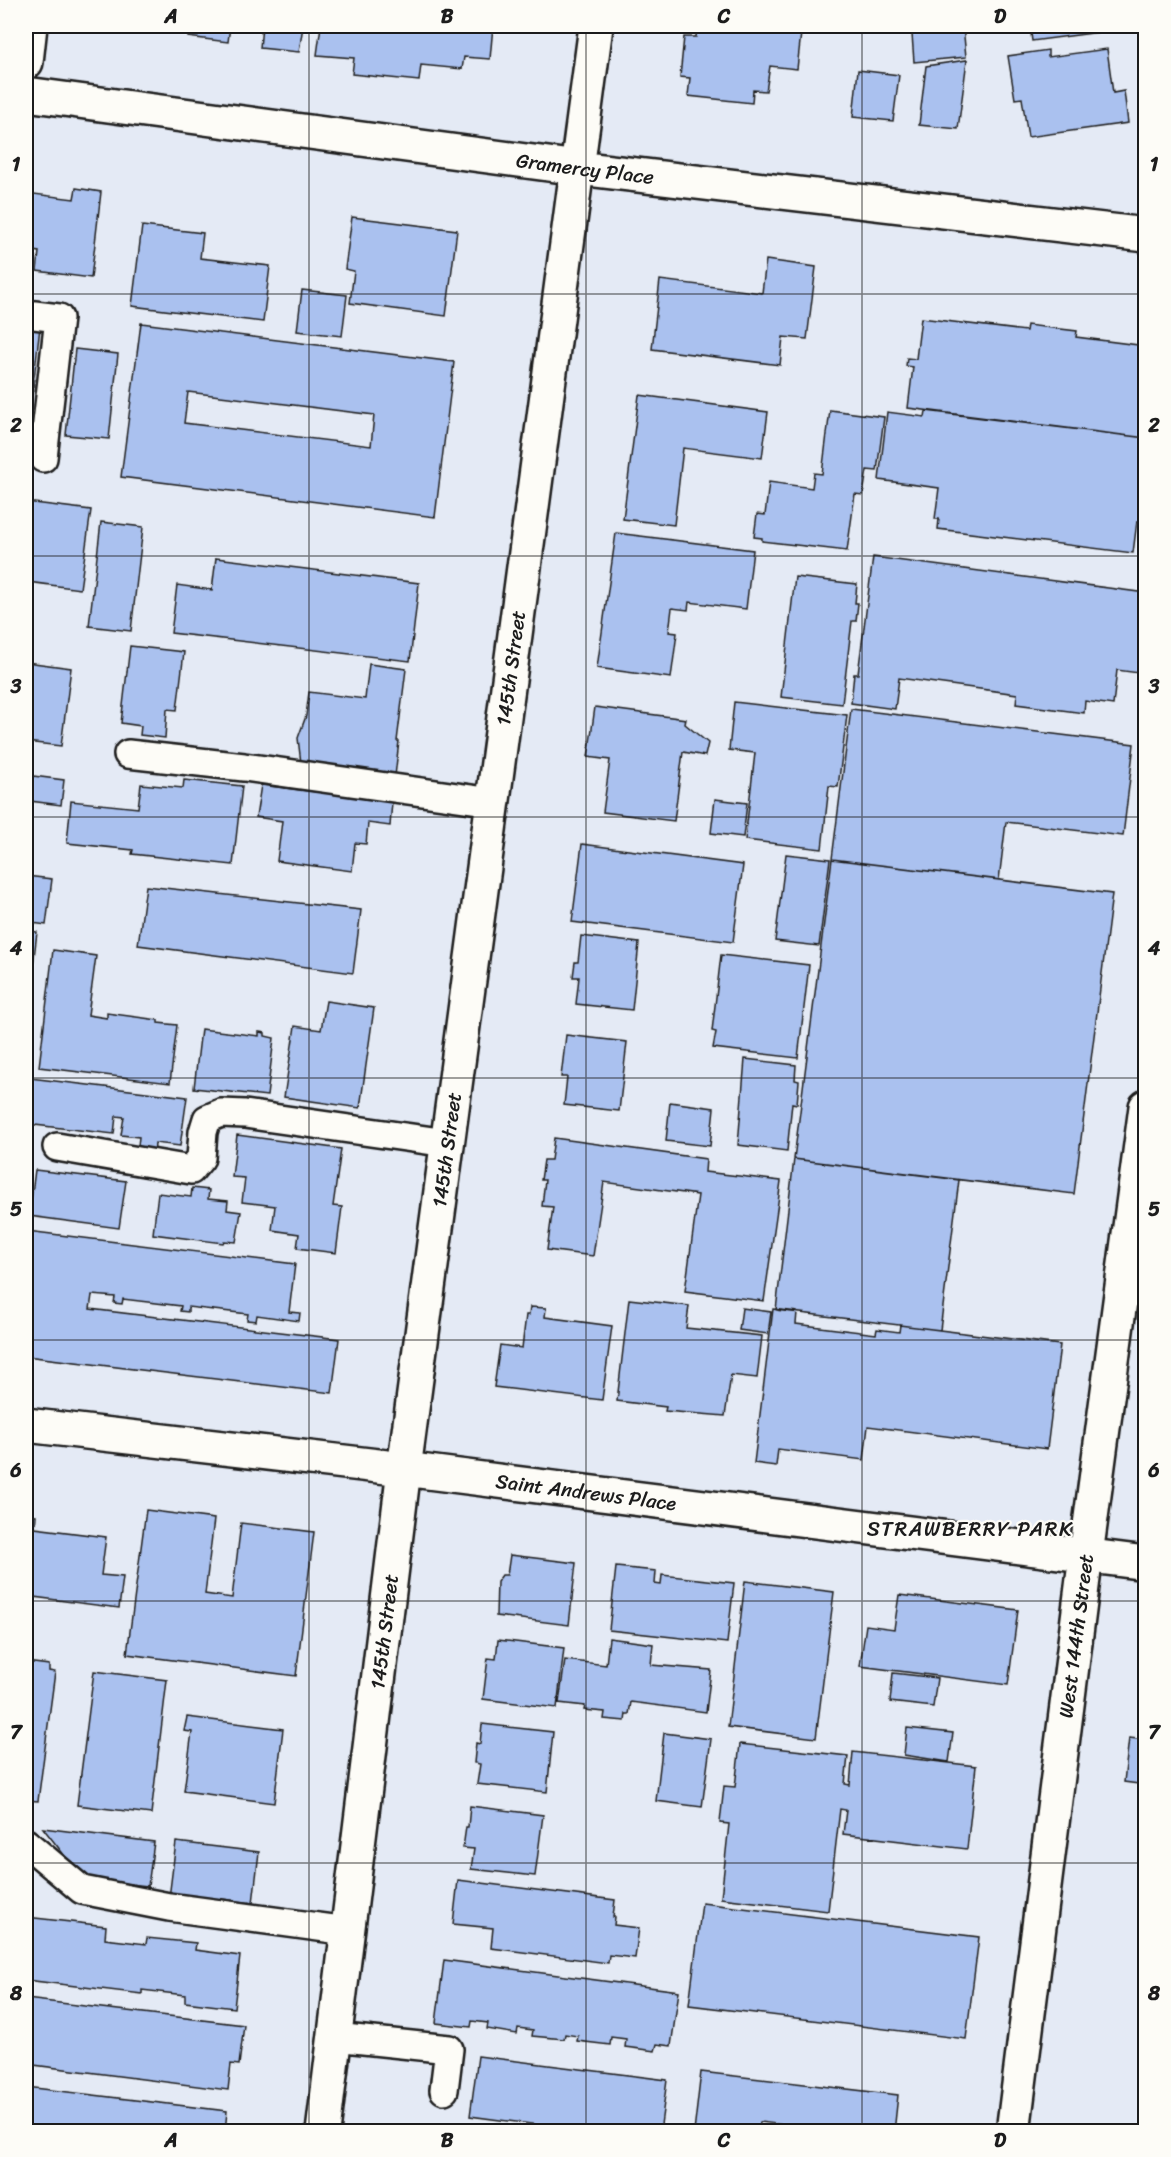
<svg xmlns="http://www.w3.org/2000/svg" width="1171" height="2157" viewBox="0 0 1171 2157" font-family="Sriracha,sans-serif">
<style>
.building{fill:#aac1ef;stroke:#1c1c1c;stroke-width:1.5;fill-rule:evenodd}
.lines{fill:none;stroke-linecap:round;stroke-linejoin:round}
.lane-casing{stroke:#1c1c1c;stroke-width:32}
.street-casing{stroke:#1c1c1c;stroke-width:38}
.lane{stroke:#fdfcf7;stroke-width:27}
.street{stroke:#fdfcf7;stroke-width:33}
.grid{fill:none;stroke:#1c1c1c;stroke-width:1.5;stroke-opacity:0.55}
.labels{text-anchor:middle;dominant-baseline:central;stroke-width:4.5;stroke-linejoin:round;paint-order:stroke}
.street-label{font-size:20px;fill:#1c1c1c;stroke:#fdfcf7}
.neighbourhood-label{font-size:21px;letter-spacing:1.5px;fill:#1c1c1c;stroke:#fdfcf7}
.neatline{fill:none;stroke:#1c1c1c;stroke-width:2}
.grid-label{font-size:20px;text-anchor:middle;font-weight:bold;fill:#1c1c1c}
</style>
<rect width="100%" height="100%" fill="#e4eaf5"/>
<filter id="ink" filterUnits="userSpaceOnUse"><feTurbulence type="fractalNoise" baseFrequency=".0167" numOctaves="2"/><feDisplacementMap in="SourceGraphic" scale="12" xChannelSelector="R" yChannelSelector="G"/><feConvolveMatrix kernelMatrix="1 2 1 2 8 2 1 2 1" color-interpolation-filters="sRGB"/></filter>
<g filter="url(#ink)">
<path class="building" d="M134,26H230L228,42L188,37V34L134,28Z
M262,26H303L299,52L260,48Z
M321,26H493L490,59L464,57L462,69L421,65L419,81L352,74L354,58L317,55Z
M697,26H742L766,28L767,26H780V31L801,33L797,69L770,66L766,91L753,90L752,103L688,96L690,78L680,77L684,37H696Z
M920,26H963L966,57L914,62L912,34L920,33Z
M1030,26H1114L1115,30L1032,41Z
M1107,49L1113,93L1124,91L1128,123L1028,137L1022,98L1015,99L1008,56L1048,50V57Z
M967,60L958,129L919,125L926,66Z
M858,70L899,75L893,121L853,117Z
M76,188L101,192L91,278L37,271L39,252L26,250V193L74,199Z
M352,217L457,230L446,316L350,303L354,271L345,269Z
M142,226L203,233L200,258L270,266L263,322L132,306Z
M766,260L816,267L807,339L783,337L780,365L652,349L660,280L762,293Z
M302,290L347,295L342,336L297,331Z
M26,318L41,319L26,445Z
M921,318L1026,331L1027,325L1077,331L1076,337L1146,346V438L908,408L913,367L906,366L907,358L916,359Z
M141,323L454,362L435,517L121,477ZM188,392L374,415L371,446L184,423Z
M75,349L118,354L109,439L66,435Z
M639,395L768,412L762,458L683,448L674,525L623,519Z
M830,410L884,417L877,471L867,470L863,495L855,494L847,551L762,541V538L754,537L757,514L765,515L769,482L812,488L814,473L822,474Z
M926,411L1146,438V522L1137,521L1133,553L938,529L939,519H935L939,488L879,480L887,412L925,417Z
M26,502L91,510L80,589L28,582L31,556H26Z
M101,522L143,527L131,631L89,626Z
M616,533L753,550L746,609L689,602L688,610L672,608L669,632L677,633L671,678L597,668Z
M873,557L1146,593V674L1117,670L1113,705L1085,701L1084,713L1016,704L1017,694L899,678L895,709L851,703L854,674H858Z
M216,558L419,583L410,661L171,633L177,585L212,590Z
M795,577L857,584L855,603H858L856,621H852L842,704L781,697Z
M130,646L184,652L177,710L167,709L165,738L140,735L141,726L121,723Z
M26,662L71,668L61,746L26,742Z
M369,664L406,669L397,741H399L395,776L301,763L298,738L306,716L309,692L365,699Z
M734,702L847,715L838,787L829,786L822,849L745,840L755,753L729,750Z
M595,707L686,719L685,724L708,743L705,756L683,752L674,821L603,812L610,760L588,757Z
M851,709L1134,744L1123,836L1006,822L999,880L832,859Z
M33,776L64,780L61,805L30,801Z
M184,780L242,786L233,865L132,854L133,850L67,843L71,801L138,808L141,784L183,788Z
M261,785L316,792V788L325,789L324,792L392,802L390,826L368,823L366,844L355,843L352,871L277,861L282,821L256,817Z
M715,799L747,803L743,837L711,833Z
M582,844L743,865L733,942L572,922Z
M786,854L830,859L819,946L775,941Z
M832,859L1112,894L1074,1194L794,1159Z
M26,876L52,879L46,925L26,922Z
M146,886L361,910L353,973L138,945Z
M26,930L37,932L26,1024Z
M581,936L639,943L632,1010L576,1004L579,977H573L575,962H578Z
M53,950L96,956L88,1015L107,1018V1013L158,1020V1023L177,1025L170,1083L39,1067Z
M721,955L809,965L798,1058L713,1048L716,1032L712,1031Z
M326,1001L374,1008L360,1108L284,1097L295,1026L321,1030Z
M201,1029L259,1036V1032L265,1033V1036L274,1038L267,1096L194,1088Z
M566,1035L627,1042L619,1111L564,1105L567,1077H561Z
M745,1059L796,1065L795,1080L799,1081L797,1104L792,1103L787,1151L738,1145Z
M30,1078L187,1097L180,1146L155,1143L154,1157L137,1155L139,1137L121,1135L124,1117L116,1116L114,1134L26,1124Z
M670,1102L714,1108L710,1146L666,1141Z
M237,1135L341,1149L333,1206L342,1207L336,1253L297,1248L299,1234L272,1230L275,1206L242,1202L245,1178L232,1177Z
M554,1138L706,1159L705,1172L781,1181L764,1301L685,1291L698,1195L604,1182L593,1256L547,1250L553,1207L542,1206L545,1180H541L544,1160H551Z
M794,1159L959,1180L940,1330L776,1310Z
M35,1170L126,1181L119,1228L29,1216Z
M192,1188L209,1190L208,1199L228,1201L227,1210L241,1212L236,1242L224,1241L223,1243L153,1234L158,1193L191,1197Z
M27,1231L295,1264L289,1312L300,1313L299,1321L257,1315L256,1321L247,1320L248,1314L188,1307V1312L180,1311L181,1306L123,1299L122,1304L114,1303L115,1297L92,1295L90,1309L339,1339L332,1393L26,1356Z
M629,1299L689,1306L686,1328L762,1336L757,1378L731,1375L725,1416L665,1411L666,1407L617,1401Z
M530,1307L546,1308L545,1317L612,1326L602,1400L494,1387L500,1345L522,1348L526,1315H529Z
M742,1308L771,1312L768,1334L739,1330Z
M773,1309L797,1312L796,1324L876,1334L877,1329L899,1332L900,1325L1060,1345L1047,1449L868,1426L864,1460L778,1449L776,1466L754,1463Z
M146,1510L214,1519L205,1594L232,1598L241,1523L314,1532L296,1676L127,1654Z
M26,1514L36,1515L35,1528L106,1537L101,1575L123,1577L119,1608L26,1596Z
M510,1555L576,1563L569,1625L496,1616L497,1582L502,1575H507Z
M616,1567L656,1571L655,1584L661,1585L662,1575L734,1583L727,1643L609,1630Z
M745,1581L834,1592L816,1738L728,1727Z
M899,1595L1018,1610L1008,1685L860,1666L866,1625L894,1629Z
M609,1638L653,1644L651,1665L711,1670L706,1712L631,1702L629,1714H626L625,1721L604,1719L605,1712L584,1710L585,1706L559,1703L565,1660L606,1665Z
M498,1640L564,1648L557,1708L483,1699L488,1658L496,1659Z
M26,1662L49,1665V1671L55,1672L38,1801L26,1800Z
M94,1671L167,1680L151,1814L77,1805Z
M893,1673L937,1678L933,1707L890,1702Z
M187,1717L283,1729L274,1803L184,1791L192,1732L184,1731Z
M482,1724L553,1732L547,1792L477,1784L480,1764L474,1763L476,1743L480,1744Z
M907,1728L953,1733L949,1762L904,1755Z
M664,1733L711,1739L702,1807L656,1801Z
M1129,1738L1146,1740V1785L1124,1782Z
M740,1744L848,1756L845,1784L850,1785L853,1752L976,1766L967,1849L843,1834L846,1810L840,1809L828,1911L721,1898L729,1824L720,1823L724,1786L735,1787Z
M470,1806L543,1815L535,1876L471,1869L474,1849L463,1848L466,1827H468Z
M43,1828L154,1842L148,1886L83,1879Z
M176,1842L259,1852L253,1903L222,1899V1905L169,1898Z
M458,1880L615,1900L613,1917H615L614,1925L639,1928L635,1958L609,1955L608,1963L491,1948L493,1928L453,1924Z
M702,1903L979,1937L966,2039L689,2005Z
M26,1917L106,1926L105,1939L146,1944L147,1938L196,1943L195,1950L240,1956L234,2008L185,2002V1995L142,1990V1994L26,1980Z
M444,1960L679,1991L671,2046L657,2044L655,2051L625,2047L626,2039L611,2037L610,2045L577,2041L578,2036L565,2034L564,2039L532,2036L533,2030L518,2028L517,2034L487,2029L488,2023L472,2021L471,2027L436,2023Z
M26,1999L244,2025L239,2065L231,2064L228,2090L26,2064Z
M478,2056L667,2080L660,2132H592L470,2116Z
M701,2072L898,2095L894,2132H843L760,2122L759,2132H694Z
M26,2087L227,2111L225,2132H26Z
M421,2127L458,2132H421Z"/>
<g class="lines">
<defs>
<path id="lane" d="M26,314L59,318L43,458
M128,754L244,767L493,802
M57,1147L191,1170L201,1158L203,1132L207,1119L221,1113L245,1114L447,1143
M1123,1279L1146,1282
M26,1843L82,1890L169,1907L348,1931
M335,2037L449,2049L444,2090"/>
<g id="street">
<path d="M26,62L30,26"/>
<path id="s1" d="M26,94L578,168L1146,235"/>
<path id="s2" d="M26,1425L404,1469L1146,1563"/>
<path id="s3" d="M323,2132L404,1469L596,26"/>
<path id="s4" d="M1013,2132L1086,1555L1146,1107"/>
</g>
</defs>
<use href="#lane" class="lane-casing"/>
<use href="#street" class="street-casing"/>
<use href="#lane" class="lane"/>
<use href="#street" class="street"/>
</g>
</g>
<path class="grid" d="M309,26V2132M586,26V2132M862,26V2132M26,294H1146M26,556H1146M26,817H1146M26,1078H1146M26,1340H1146M26,1601H1146M26,1863H1146"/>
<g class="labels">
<g class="street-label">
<text stroke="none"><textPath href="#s1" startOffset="564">Gramercy Place</textPath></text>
<text stroke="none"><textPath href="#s3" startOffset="1476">145th Street</textPath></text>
<text stroke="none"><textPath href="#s3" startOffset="990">145th Street</textPath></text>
<text stroke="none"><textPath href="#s2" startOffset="564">Saint Andrews Place</textPath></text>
<text stroke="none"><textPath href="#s3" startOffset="504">145th Street</textPath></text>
<text stroke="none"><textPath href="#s4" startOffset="500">West 144th Street</textPath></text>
</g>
<g class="neighbourhood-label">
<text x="970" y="1529">STRAWBERRY PARK</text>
</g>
</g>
<rect width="1171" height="2157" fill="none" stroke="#fdfcf7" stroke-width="66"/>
<rect x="33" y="33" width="1105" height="2091" class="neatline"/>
<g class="grid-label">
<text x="171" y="23">A</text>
<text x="447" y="23">B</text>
<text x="724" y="23">C</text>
<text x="1000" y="23">D</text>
<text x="16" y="171">1</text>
<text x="1154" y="171">1</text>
<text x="16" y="432">2</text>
<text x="1154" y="432">2</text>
<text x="16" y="693">3</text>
<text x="1154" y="693">3</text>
<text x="16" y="955">4</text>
<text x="1154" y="955">4</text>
<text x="16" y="1216">5</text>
<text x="1154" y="1216">5</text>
<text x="16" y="1477">6</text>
<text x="1154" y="1477">6</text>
<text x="16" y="1739">7</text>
<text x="1154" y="1739">7</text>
<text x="16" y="2000">8</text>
<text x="1154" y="2000">8</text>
<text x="171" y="2147">A</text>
<text x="447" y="2147">B</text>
<text x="724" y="2147">C</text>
<text x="1000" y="2147">D</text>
</g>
</svg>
